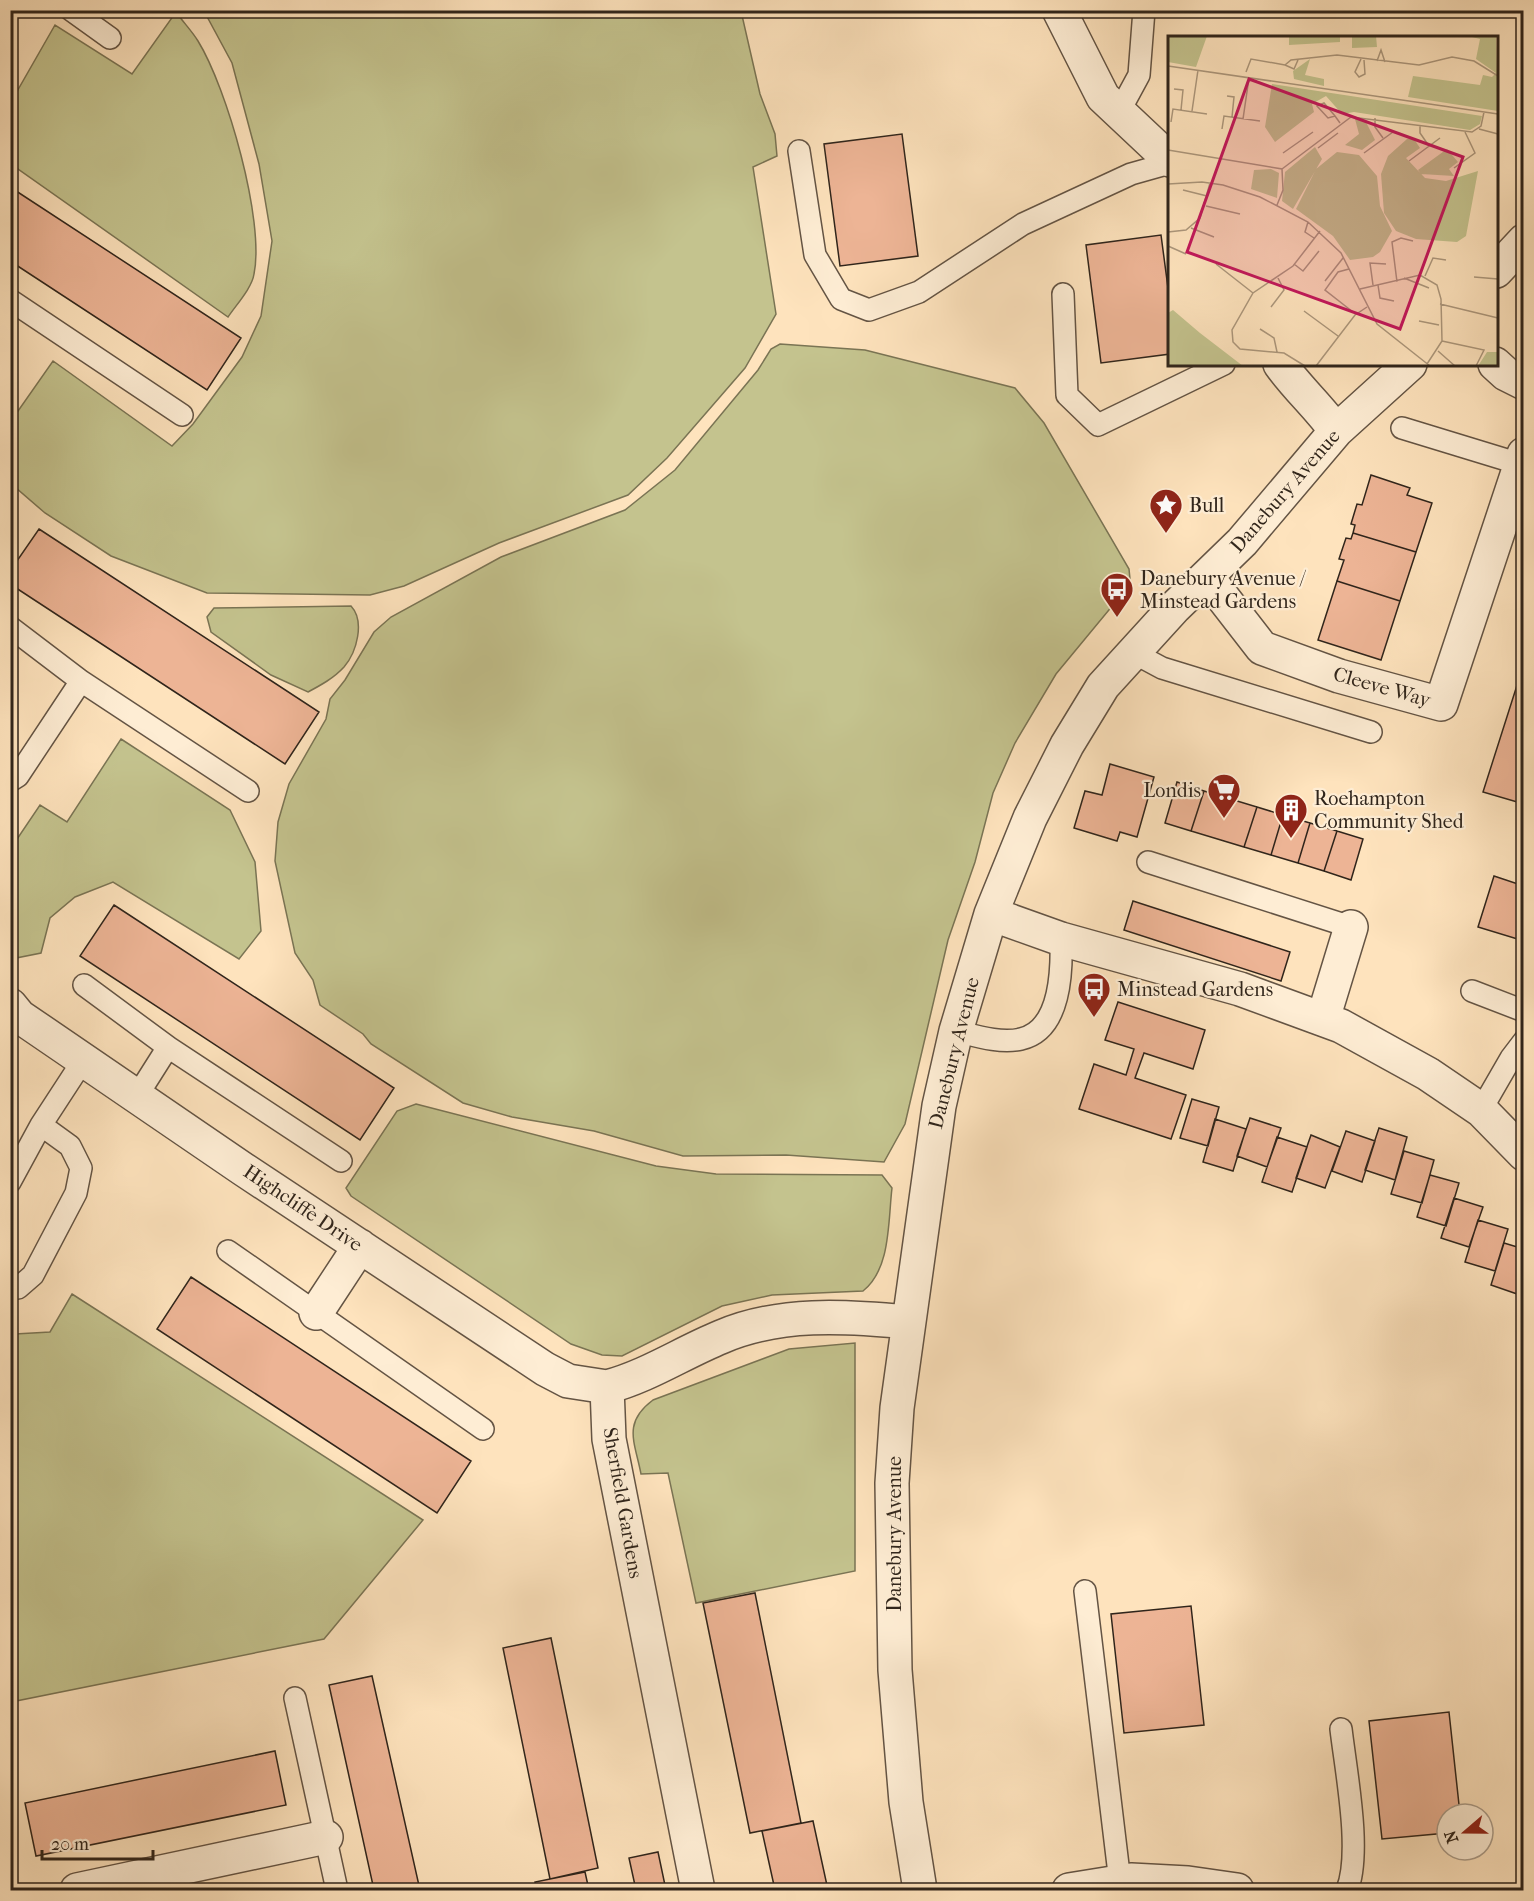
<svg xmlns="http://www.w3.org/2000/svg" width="1534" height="1901" viewBox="0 0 1534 1901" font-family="'IM FELL French Canon',serif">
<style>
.green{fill:#c4c38e;stroke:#7a7454;stroke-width:1.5}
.building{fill:#edb495;stroke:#30251b;stroke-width:1.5}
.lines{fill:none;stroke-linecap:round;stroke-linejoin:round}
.service-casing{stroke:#645444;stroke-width:24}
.minor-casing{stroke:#645444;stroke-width:36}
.service{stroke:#feedd4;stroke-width:21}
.minor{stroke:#feedd4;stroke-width:33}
.labels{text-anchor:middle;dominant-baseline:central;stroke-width:4.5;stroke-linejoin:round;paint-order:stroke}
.street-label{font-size:20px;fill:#30251b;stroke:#feedd4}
.poi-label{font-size:20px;fill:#30251b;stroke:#feedd4;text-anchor:start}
.inset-road{fill:none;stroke:#ac977c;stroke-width:1.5}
.view{fill:#c2185b;fill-opacity:0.15;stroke:#c2185b;stroke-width:3}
.inset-edge{fill:none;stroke:#30251b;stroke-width:3}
</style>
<rect width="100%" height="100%" fill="#fee3bd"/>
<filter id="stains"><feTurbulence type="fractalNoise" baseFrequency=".00333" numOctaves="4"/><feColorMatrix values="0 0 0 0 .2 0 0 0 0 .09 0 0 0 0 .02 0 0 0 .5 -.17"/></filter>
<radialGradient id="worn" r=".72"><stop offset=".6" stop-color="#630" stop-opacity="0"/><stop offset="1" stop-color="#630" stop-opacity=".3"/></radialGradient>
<path class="green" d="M204,11H741L760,94L775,134L777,156L753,167L776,314L745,368L667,458L628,495L499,543L404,586L370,595L207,593L111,556L45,513L15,487L11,473V421L53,361L172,446L193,424L242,357L261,316L272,241L259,164L232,63Z
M176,12C183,22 192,31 198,41C227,88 265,221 254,274C252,288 236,305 228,317L11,164V102L55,25L132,74Z
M780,344L865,350L1015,388L1044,423L1129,569L1131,589L1113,605L1056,674L1015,743L993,793L975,862L948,940L905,1124L884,1162L786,1155L683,1156L594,1131L512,1117L463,1103L371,1044L363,1034L320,1005L313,980L295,953L275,861L278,822L289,784L326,719L330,699L345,680L374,632L391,617L501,557L625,510L675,470L758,370L771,349Z
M351,606C365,621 357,652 344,667C334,678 321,685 308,692L271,675L211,632L207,617L214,608Z
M121,739L230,810L255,862L261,931L239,959L113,882L75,897L50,918L41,953L11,959V848L40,805L67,822Z
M416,1104L656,1166L716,1174L882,1175L892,1188C888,1221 891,1269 863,1291L772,1295L722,1306L622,1356L602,1355L571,1344L351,1196L346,1188L397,1111Z
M72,1294L423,1520L324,1639L11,1702V1332L15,1334L50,1332Z
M855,1343V1571L696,1603L668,1473L641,1474C635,1442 622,1423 653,1400L789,1349Z"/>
<path class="building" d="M902,134L918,256L840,266L824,144Z
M10,187L241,338L207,390L10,261Z
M1161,235L1170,303V354L1101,363L1086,245Z
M1371,475L1410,488L1407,495L1432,503L1416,552L1353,533L1355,525L1351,524L1357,504L1362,505Z
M39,529L319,712L285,764L10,584V571Z
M1353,533L1416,552L1400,601L1337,581L1344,560L1339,559L1346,538L1351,539Z
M1337,581L1400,601L1381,660L1318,640Z
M1519,679L1524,681V804L1483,792Z
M1110,764L1154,777L1137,837L1120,832L1117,841L1074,828L1085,791L1102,795Z
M1177,782L1204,791L1191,831L1165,823Z
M1204,791L1257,807L1244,847L1191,831Z
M1257,807L1283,815L1271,855L1244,847Z
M1283,815L1310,823L1298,863L1271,855Z
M1310,823L1337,831L1324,871L1298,863Z
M1337,831L1363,839L1351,880L1324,871Z
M1494,876L1524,886V941L1478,927Z
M1133,901L1290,952L1281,981L1124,930Z
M114,905L394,1088L360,1140L80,956Z
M1118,1002L1205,1030L1193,1069L1144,1053L1135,1078L1186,1095L1171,1139L1079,1109L1094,1064L1126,1075L1134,1049L1105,1040Z
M1192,1099L1219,1107L1208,1146L1180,1138Z
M1250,1118L1281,1128L1267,1167L1237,1156Z
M1215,1119L1246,1129L1233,1171L1203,1162Z
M1379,1128L1407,1137L1395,1180L1365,1170Z
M1346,1131L1375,1141L1362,1182L1332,1171Z
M1311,1135L1340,1147L1325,1188L1296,1178Z
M1277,1137L1307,1147L1292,1192L1262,1182Z
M1404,1151L1434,1160L1422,1203L1391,1194Z
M1430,1175L1459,1183L1446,1226L1417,1217Z
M1454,1198L1483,1207L1469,1247L1441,1238Z
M1478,1220L1508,1229L1495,1271L1465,1262Z
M1504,1243L1524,1249V1285L1520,1295L1491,1285Z
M191,1277L471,1461L437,1513L157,1329Z
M1524,1285V1310L1517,1308Z
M755,1593L801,1823L750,1833L703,1603Z
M1191,1606L1204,1725L1124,1733L1111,1614Z
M551,1638L598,1868L550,1879L503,1648Z
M372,1676L420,1890H374L329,1685Z
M1449,1712L1460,1814H1447V1833L1382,1839L1369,1721Z
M275,1751L286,1805L36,1856L25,1803Z
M813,1821L828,1890H775L762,1831Z
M658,1852L666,1890H636L629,1858Z
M585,1872L589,1890H537L535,1882Z"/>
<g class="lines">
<defs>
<path id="service" d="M71,10L110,38
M1119,112L1139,75L1144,10
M799,151L815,255L841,299L869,310L919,292L1023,224L1131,174L1170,163
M1063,294L1067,395L1098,425L1224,364
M10,300L182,415
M1402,428L1520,464
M10,627L81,681L248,791
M1134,653L1162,668L1371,732
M10,781L18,776L81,681
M1148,862L1351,927
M84,985L168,1047L137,1096
M1472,991L1524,1011
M956,1031C976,1036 1001,1044 1021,1039C1061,1030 1062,971 1061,939
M168,1047L341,1161
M1481,1110L1511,1058L1524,1041
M10,1182L41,1125L84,1059
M228,1251L483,1429
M10,1286L18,1288L33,1275L76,1193L81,1168L70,1146L41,1125
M1085,1591L1120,1882
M295,1698L337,1890
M1341,1729C1346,1772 1362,1853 1347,1890"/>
<path id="minor" d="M1059,10L1103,97L1170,160
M1496,271L1524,241
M1280,364C1297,388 1319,407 1336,431
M1495,364L1506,374L1524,383
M1207,577L1262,648L1339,676L1441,704L1524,454
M991,914L1061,939L1240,989L1341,1026L1428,1074L1481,1110L1524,1154
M10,1005L19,1016L243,1169L545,1369L568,1381L607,1387
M1323,1019L1351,927
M316,1313L360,1246
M77,1890L326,1837
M698,1890L609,1439L607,1387C648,1376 682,1353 721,1337C779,1312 845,1316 907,1322
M920,1890L906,1802L895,1670L892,1483L897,1408L939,1106L956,1031L991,914L1030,818L1067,745L1103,686L1175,607L1242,542L1336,431L1410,364
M1069,1890L1131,1880L1188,1883L1237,1890"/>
</defs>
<use href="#service" class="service-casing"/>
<use href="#minor" class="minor-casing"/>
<use href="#service" class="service"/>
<use href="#minor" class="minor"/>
</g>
<defs>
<symbol id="sight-pin" viewBox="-11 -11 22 30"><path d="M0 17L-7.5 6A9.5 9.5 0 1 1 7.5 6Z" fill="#8f2418" stroke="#feedd4"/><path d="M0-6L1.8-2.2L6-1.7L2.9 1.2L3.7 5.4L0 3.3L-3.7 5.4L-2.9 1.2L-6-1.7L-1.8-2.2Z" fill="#fff"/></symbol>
<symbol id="bus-pin" viewBox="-11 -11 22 30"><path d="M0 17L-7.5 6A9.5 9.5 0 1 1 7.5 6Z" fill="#8f2418" stroke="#feedd4"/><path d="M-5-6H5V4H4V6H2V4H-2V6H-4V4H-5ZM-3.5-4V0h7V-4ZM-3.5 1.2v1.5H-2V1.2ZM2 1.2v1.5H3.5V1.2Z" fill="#fff"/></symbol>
<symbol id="supermarket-pin" viewBox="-11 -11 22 30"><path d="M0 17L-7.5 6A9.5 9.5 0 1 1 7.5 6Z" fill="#8f2418" stroke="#feedd4"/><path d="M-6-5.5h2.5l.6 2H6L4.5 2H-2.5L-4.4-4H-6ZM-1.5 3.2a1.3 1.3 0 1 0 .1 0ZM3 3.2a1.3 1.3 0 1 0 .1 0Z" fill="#fff"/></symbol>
<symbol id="building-pin" viewBox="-11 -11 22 30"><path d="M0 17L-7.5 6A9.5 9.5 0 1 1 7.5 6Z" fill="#8f2418" stroke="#feedd4"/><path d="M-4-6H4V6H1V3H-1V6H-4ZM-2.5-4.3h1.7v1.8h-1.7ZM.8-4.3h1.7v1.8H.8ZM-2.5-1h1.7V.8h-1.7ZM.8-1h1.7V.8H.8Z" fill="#fff"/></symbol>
</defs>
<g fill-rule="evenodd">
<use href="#sight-pin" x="1147" y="486" width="38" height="52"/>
<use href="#bus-pin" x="1098" y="570" width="38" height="52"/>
<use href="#supermarket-pin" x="1205" y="771" width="38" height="52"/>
<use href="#building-pin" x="1272" y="791" width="38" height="52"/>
<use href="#bus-pin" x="1075" y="970" width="38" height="52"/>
</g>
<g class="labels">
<g class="street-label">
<text transform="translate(1285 491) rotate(-49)">Danebury Avenue</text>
<text transform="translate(1382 687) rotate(16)">Cleeve Way</text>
<text transform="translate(954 1053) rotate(-76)">Danebury Avenue</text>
<text transform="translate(303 1208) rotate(34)">Highcliffe Drive</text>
<text transform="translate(623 1503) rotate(80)">Sherfield Gardens</text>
<text transform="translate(894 1534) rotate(-90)">Danebury Avenue</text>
</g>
<g class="poi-label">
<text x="1189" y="505">Bull</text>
<text x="1140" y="578">Danebury Avenue /<tspan x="1140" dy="23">Minstead Gardens</tspan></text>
<text x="1201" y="790" text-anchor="end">Londis</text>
<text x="1314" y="798">Roehampton<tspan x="1314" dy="23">Community Shed</tspan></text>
<text x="1117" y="989">Minstead Gardens</text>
</g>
</g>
<g transform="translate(1168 36)">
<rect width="330" height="330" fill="#fee3bd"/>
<path d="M0,0H39L28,31L0,26ZM121,0H172V6L121,9ZM184,0H208L209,11L184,12ZM300,0H328L330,75L240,61L245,40L312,49L315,39L324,41L328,37L308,23L312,3ZM142,23L137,39L156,43V50L126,43L125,35ZM104,48L314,80L312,88L302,94L186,76L174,78L158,60L144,68L146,76L107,106L97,91ZM187,83L197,84L207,104L194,114L177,109L191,98ZM239,103H246L252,112L238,122L257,142L278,145L310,135L298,200L289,206L248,203L228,195L216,177L213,138L220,120ZM147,111L154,123L125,173L114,165L117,136ZM279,113L290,126L281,133L286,140L253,138L250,134ZM169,116L191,119L209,140L212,170L224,195L212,216L205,221L182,224L165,200L128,173L148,133ZM103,133L111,137L109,162L83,153L86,134ZM5,274L32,297L75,330H0V277ZM319,316H330V330H310Z" fill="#c4c38e"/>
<path class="inset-road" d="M193,23L187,36L191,41L197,38L196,24M130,24L126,33L117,29L123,24L169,19L251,29L284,21L306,25L330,40M209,25L213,14L217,26M0,30L330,78M78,36L83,23L117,29M6,53L15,54L13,74M59,60L66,61L64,81M24,75L30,34M167,80L160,82L149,70L156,67L167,80L172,87M207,82V91L215,102M75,83L81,42M3,86L5,73L39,78M252,89V97L261,110M54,93L56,80L92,85M311,93L330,98M150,112L170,97M0,114L114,133L115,154L109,169M115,117L145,96M196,117L225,96M241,125L272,102M286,132L307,117L297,96M114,133L183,81L304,96L313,90L316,76M0,148L34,146L55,149L92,161L140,186L173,217L209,288L262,330M15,154L39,160M38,170L72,178M140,186L137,196L146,202M23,192L46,201M0,196L18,194L32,182L42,147M0,210L18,218M48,228L85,257M126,228L135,235L151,215M181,233L170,236L157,254L185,276M257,240L265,222L278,224M306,241L330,243M236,242L261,252M157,245L175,222M229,246L224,206L233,202L245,205M205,249L202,227L218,228M210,249L212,262L226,265M192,253L252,239L269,249L273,263L274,305L259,328M272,268L330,282M103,271L116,254L110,242M136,275L170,300M251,285L271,289M92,293L106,302L109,316M274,305L316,314L308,330M270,315L287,330M137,330L116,317L72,313L65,306L64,294L85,257L125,230L152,195M148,330L187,279L199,271"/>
<path class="view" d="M81,43L295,121L232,293L19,216Z"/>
<rect width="330" height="330" class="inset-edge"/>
</g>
<rect width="1534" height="1901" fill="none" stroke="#fee3bd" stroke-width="36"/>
<rect x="12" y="12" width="1510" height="1877" fill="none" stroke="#30251b" stroke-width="3"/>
<rect x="18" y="18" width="1498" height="1865" fill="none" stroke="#30251b" stroke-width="1.5"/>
<g transform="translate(1465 1832) rotate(250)"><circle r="28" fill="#feedd4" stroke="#ac9d8a" stroke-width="1.5"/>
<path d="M0-4.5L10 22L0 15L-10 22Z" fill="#8f2418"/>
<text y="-9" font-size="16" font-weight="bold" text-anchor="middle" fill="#30251b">N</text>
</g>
<path d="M42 1850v9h111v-9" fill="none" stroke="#30251b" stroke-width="3"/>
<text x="51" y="1850" font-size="18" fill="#30251b" stroke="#feedd4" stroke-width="4.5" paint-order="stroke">20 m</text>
<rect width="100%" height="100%" filter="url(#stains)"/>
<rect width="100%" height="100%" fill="url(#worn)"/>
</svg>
